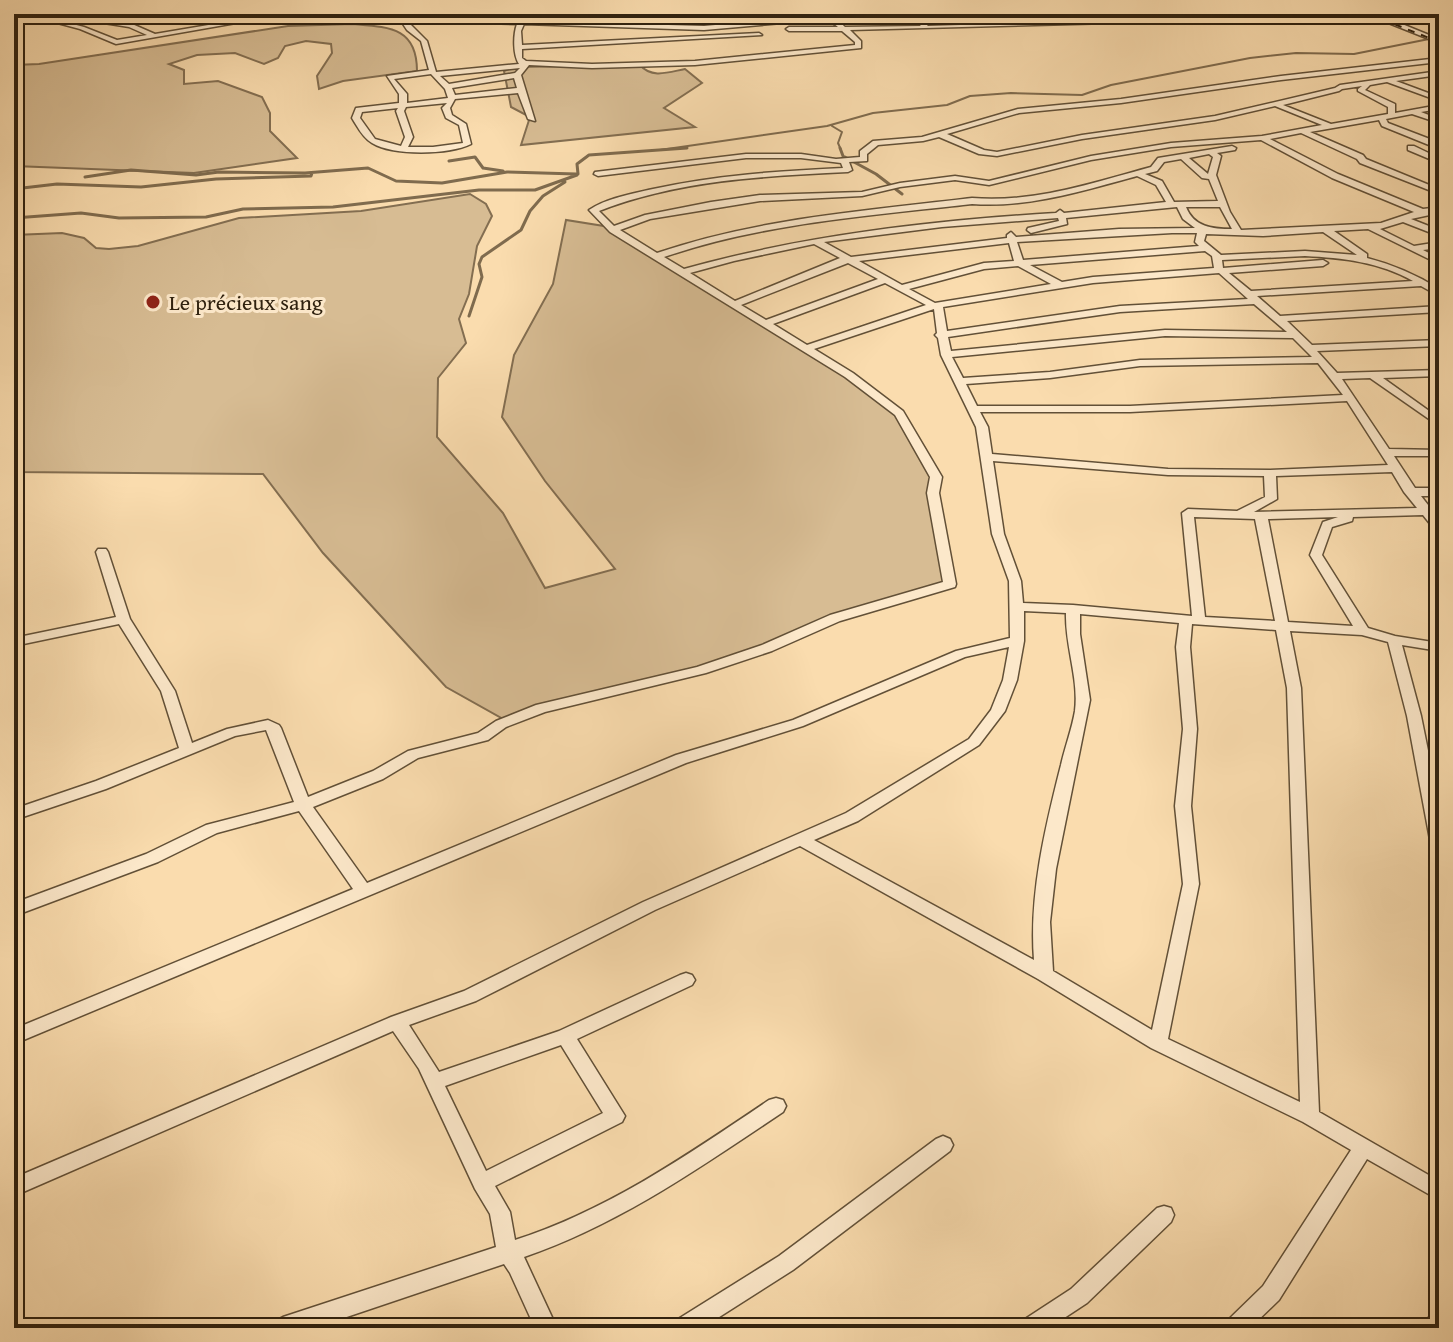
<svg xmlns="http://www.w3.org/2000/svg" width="1453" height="1342" viewBox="0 0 1453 1342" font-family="'Gentium Book Plus',serif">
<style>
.green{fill:#d7bc93;stroke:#836e51;stroke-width:2}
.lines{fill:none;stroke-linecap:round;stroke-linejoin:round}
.stream-far1{stroke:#7f6b4e;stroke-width:2}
.stream{stroke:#7f6b4e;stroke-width:3}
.minor-casing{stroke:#625037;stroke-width:3}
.minor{fill:#fce8ca;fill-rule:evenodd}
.rail{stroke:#2f210f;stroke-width:2;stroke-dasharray:7 7;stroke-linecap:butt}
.poi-dot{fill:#8f2418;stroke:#fce8ca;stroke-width:3}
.labels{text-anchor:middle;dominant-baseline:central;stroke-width:6;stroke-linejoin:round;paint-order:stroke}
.far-poi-label{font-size:22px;fill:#2f210f;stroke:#fce8ca;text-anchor:start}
</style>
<rect width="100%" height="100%" fill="#fadcae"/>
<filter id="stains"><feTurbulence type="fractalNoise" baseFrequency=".0025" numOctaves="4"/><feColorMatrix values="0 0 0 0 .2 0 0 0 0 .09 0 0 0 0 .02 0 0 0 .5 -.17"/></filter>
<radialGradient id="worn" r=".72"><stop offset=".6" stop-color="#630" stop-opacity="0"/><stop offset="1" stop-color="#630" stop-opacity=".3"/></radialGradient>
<path class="green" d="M353,24C389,27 417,27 417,71L343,81L319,89L317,76L332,53L331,44L306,41L285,46L278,58L264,64L235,53L197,55L169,64L184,70V84L218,81L262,97L270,113V131L297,158L194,173L14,166V65L39,64L288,26Z
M640,65C652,79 669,72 685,69L702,83L664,108L695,127L521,145L530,117L511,107L504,71L514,67Z
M470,194L486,204L492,216L477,246L469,294L459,319L466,343L438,378L437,437L503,513L545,588L615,569L545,481L502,417L514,355L553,284L566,220L610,227L822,361L890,408L919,445L935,490L949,583L824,625L684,678L532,713L512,724L446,687L323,553L263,474L14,472V235L62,233L84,238L96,248L109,249L138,246L239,218L361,211Z"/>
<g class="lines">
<path class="stream-far1" d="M832,126L842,132L838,143L841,150
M660,150L827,126L873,113L947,105L970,96L1011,93L1082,95L1111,85L1250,58L1296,53L1354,54L1439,37"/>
<path class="stream" d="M840,148L843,156L876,174L902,194
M449,161L475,157L483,168L503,171
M578,174L577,164L589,155L687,148
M85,177L131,170L196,175L219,172L305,173L368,168L396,181L442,183L507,172L576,174
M14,189L57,184L141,187L216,179L311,176L312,173
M14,218L81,213L119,218L206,217L243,209L333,207L479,190H535L577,175
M469,316L482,277L479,264L482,257L521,230L530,211L543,196L565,182"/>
<defs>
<path id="minor" d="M24,14C35,14 46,20 58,20C69,20 80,14 91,14L65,22L84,27L117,40L147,35L129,27L104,23V21L132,24L155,34L250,18L253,20L116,44L80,29Z
M144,14H210L207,16H147Z
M231,14L401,17L404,14H410L407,17L519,21L522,14H526L525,21L704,26L842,14H866L835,18L845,27L921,26L907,14H914L928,26L1314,14H1377L1391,19L1439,14V17L1397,22L1439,39V43L1371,16L850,30L861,41V48L695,65L592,68L529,65L521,75L535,121L528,119L518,93L455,99L450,108L452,115L466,124L471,144C449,155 393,156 372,143C363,138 357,126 352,118L356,108L399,103V94L387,76L429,70L421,41L407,30L401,21ZM828,19L838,27H789L786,29L789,31H842L855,42V45L695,61L592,64L526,61L522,58V49L762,35L759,33L522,45L521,31L524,24L704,30ZM407,21L517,24C513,35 513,55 519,64L436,72L427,41ZM520,68L515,73L449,84L440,76ZM431,74L445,89L448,98L407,103V94L394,79ZM514,78L517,88L455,95L452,88ZM447,103L442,108L446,118L459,125L463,143L433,147H408L413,137L404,111L406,107ZM398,108L396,111L405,137L401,146L375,139L360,118L362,112Z
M634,14H755L752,16L636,17Z
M986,14H995L970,23L967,21Z
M1053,14H1063L1037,22L1034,20Z
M1439,58V62L1281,80L1121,103L1019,113L947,134L984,150L997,152L1082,135L1215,116L1335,88L1340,85L1439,71V75L1396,81L1439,97V101L1387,82L1370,85L1365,90L1395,104V113L1439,105V109L1421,112L1439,119V123L1412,114L1386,119L1388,123L1435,141V145H1429L1382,126L1379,120L1310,132L1363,155L1366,159L1439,189V194L1360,163L1357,159L1301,133L1270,139L1338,174L1423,209L1439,207V213L1411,219L1439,230V236L1403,222L1380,229L1414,246L1439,242V248L1423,250L1439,258V264L1368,229L1334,231L1367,254V258C1394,265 1417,275 1439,289V296L1421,286L1257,296L1280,316L1439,306V312L1287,321L1312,345L1439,340V346L1317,351L1337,373L1439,370V376L1383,378L1439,418V426L1370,378L1342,379L1389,449L1439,450V456H1394L1415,488H1439V496H1421L1439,519V531L1435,530L1423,515L1353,517L1352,521L1332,527L1322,555L1368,628L1395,636L1439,643V651L1402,645L1421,716L1439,805V851L1433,849L1431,845L1407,716L1388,642L1362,635L1290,631L1301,688L1319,1112L1439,1181V1200L1367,1159L1279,1300L1250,1328H1224L1227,1321L1263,1286L1351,1150L1303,1122L1151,1048L1038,979L800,846L655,910L476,1001L409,1025L439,1072L559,1031L680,975L686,973L692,975L695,980L692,985L577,1039L625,1116L622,1122L495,1186L510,1212L515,1240C608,1210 689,1154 769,1100L776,1098L783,1100L786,1106L783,1112C701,1167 618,1225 524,1257L557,1328H535L510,1273L504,1264L314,1328H272L275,1321L283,1317L496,1247L490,1214L475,1189L419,1069L393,1031L14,1196V1178L391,1017L464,991L643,902L846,813L969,739L991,710L1003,680L1009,647L965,657L803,726L686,763L14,1044V1029L353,889L299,811L217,833L158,862L14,916V903L146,854L206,825L294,802L266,730L235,736L106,789L14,820V809L96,781L179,748L161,691L119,624L14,646V638L116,617L96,552L98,549H106L108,552L130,619L175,691L192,743L227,729L268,720L279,725L281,728L308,797L373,771L408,751L478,733L496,721L536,705L697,667L762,645L830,615L943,582L927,493L930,477L895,415L845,377L610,232L589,210C607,198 631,194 653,189C716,175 779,171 843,168L841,163L801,158H746L598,176L594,174L595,172L746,154H801L836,159L860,157V151L873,141L922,137L1018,109L1121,99L1281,76ZM1362,86L1358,89V91L1388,107V114L1331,124L1283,105L1339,91L1342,89ZM1275,106L1322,125L1262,136L1171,143L1091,156L989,181L955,176L900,183L862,192L760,195L711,202L645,215L614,226L599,211C678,180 764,176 848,172L852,170L849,162L867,161V154L878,145L923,141L939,137L979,154L997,156L1082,139L1215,120ZM1261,140L1332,178L1414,212L1381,223L1241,230L1230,212L1216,175L1221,156L1217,153L1235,150L1236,148L1232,146L1158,158L1151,167C1092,183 1034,203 972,198C865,211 760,218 657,253L620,230L650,219L760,201L862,196L900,187L955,180L989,185L1091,160L1171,147ZM1209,154L1213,157L1208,174L1189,158ZM1181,159L1202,178L1209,179L1218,201L1174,202L1162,181L1145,174L1157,171L1164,162ZM1137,176L1156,185L1166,202L1064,213L1060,210L1056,213C930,221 805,235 684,269L664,257C763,223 868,216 972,204C1029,208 1082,191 1137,176ZM1177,207L1183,219L1195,228L1119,229L1016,237L1011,232L1007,235V238L851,257L824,242L942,227L1058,218L1059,221L1028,228L1027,230L1031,233L1067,224L1066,218ZM1186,207H1220L1232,229C1212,229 1194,227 1186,207ZM1323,232L1357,255L1305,251L1221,255L1204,241L1206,234L1263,236ZM1172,233H1197L1195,242L1199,246L1023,260L1017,242ZM1009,243L1014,261L984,263L902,285L859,261ZM814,244L840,258L735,301L690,273L734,261ZM1205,251L1212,256L1214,268L1093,277L1062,282L1030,265ZM1305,256C1343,258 1379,262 1413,281L1251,291L1229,273L1323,266L1328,263L1323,260L1223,268L1222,260ZM848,263L878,279L766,320L741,305ZM1018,266L1051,284L935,303L909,289L984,269ZM1219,273L1248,299L1120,306L947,331L943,307L1093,283ZM885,283L926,305L807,345L773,324ZM1254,304L1287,332L1165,330L951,351L948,337L1120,312ZM934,309L937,333L935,335L938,338L941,355L976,427L992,534L1009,581L1010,638L956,651L793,720L676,755L367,883L313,807L383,779L418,758L488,740L506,727L545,712L706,673L772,651L840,621L955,587L956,584L939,493L942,477L903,411L853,373L814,349ZM1165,336L1293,338L1312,357L1140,360L1050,372L963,378L952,357ZM1318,363L1343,395L1130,406H977L966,384L1050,378L1140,366ZM1347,401L1388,465L1270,470L1168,469L992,454L988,427L980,412H1130ZM993,461L1168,475L1264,476L1265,497L1237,511L1188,509L1182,513L1192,616L1073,605L1023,603L1021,581L1004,534ZM1392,472L1404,492L1417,508L1254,512L1277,499L1276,476ZM1194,517L1255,519L1275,621L1205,617ZM1338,517L1323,522L1310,555L1353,626L1288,622L1268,519ZM1024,611L1066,613C1065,646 1079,678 1075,711C1072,729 1065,747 1061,765C1045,828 1029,895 1034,960L814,840L858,821L979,745L1005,711L1017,680L1024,641ZM1080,614L1179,623L1176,647L1183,729L1175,806L1183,884L1152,1030L1053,971L1050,922L1056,869L1090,700L1080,634ZM1192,624L1276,630L1287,688L1300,1102L1168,1039L1199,884L1191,806L1197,729L1190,647ZM561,1045L603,1113L486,1171L445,1086Z
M1408,146H1414L1439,158V163L1408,150Z
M943,1136L950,1139L953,1145L950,1151L793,1270L702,1328H672L675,1321L779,1256L936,1139Z
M1164,1206L1171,1208L1174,1215L1171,1222L1087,1303L1049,1328H1019L1022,1321L1071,1289L1157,1208Z
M1439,1311V1328H1422L1431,1314Z"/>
</defs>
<use href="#minor" class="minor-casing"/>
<use href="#minor" class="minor"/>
<path class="rail" d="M1369,14L1439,42"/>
</g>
<circle class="poi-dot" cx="153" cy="302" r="8"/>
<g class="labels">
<g class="far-poi-label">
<text x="169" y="302">Le précieux sang</text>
</g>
</g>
<rect width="1453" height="1342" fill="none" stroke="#fadcae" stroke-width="48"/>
<rect x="16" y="16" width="1421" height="1310" fill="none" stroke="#2f210f" stroke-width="4"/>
<rect x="24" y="24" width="1405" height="1294" fill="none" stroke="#2f210f" stroke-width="2"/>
<rect width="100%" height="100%" filter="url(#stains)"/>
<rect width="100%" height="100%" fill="url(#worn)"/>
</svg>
